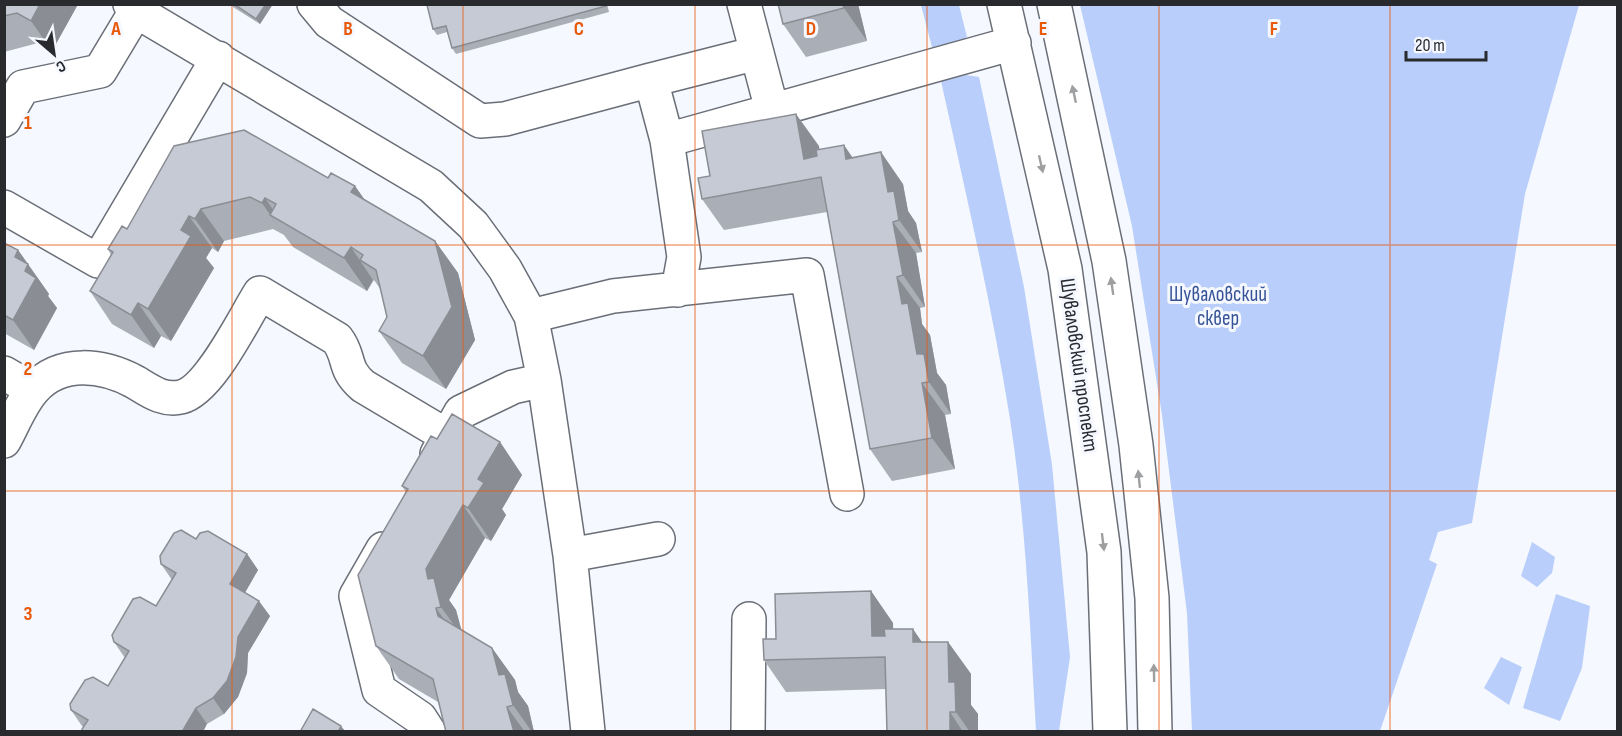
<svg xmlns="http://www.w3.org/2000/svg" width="1622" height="736" viewBox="0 0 1622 736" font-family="'Sofia Sans Condensed',sans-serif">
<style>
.green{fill:#b9cefa}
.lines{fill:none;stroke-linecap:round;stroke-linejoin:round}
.minor-casing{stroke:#6a6e76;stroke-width:36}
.minor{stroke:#fff;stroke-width:33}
.wall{fill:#aaaeb6}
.shaded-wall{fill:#8b8d94}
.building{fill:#c6cad4;stroke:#8b8d94;stroke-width:1.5}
.oneway{fill:#9e9fa1}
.grid{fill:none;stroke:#e8590c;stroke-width:1.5;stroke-opacity:0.55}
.labels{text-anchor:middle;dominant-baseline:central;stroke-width:6;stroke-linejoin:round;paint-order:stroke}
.park-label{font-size:21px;fill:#375397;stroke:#f5f8fe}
.street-label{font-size:21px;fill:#282a2e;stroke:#f5f8fe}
.grid-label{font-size:20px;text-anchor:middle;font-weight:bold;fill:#e8590c;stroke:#f5f8fe;stroke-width:6;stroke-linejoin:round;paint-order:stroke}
</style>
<rect width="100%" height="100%" fill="#f5f8fe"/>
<path class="green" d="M921,5H959L967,37L957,45L933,51Z
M1080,5H1579L1525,194L1472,523L1438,532L1429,560L1437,564L1380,731H1192L1187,613L1162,415L1132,226Z
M966,75L979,77L1024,287L1052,465L1070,657L1059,731H1036C1030,627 1026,523 1010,419C992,306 966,194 941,81Z
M1532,542L1555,557L1552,573L1537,587L1521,576Z
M1556,594L1590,606L1582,668L1560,721L1523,708Z
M1501,657L1522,667L1509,705L1484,688Z"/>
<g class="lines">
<defs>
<path id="minor" d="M130,4L136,11L431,186L473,225L505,269L531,316L544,380L570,555L588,732
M314,4L329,22L480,121L505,119L651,80L667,140L684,257L678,290
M744,4L772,110
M1004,4L1065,269L1104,552L1110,732
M1054,4L1109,261L1136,445L1152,598L1155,732
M651,80L757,53
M4,120L23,87L100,71L136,11
M667,140L1014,43
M4,207L98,261L218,58
M531,316L613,296L807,275L847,494
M4,373L33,390
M4,441C13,425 21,403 34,389C61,359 103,365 135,382C150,391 163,401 181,397C210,390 244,318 260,293L337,339C351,357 342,368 363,386L447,436
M437,454L461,412L513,387L544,380
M383,549L356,596L379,690L420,718L429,732
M570,555L658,539
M748,732L749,619"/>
</defs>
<use href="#minor" class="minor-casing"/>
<use href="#minor" class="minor"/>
</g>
<path class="wall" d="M4,4H76L77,6L52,51L38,43L4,52Z
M232,4H273L260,24L233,7Z
M607,4L609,12L456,54L452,48L447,32L437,35L433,29L427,5Z
M858,4L867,41L806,57L783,24Z
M174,146L328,178L355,186L364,199L435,241L458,273L475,340L446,389L402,363L379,331L387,317L381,290L374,280L367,291L293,247L284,235L273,229L224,241L218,252L212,248L206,258L214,268L171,341L161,336L154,348L112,324L90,291L111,255L108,249L127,229Z
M819,146V149L853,157L903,184L908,211L916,223L922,252L916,253L925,307L920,308L922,324L930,335L937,373L946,385L951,414L945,415L955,469L892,481L870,449L827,212L724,230L702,199L710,176Z
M4,243L18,250L49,294L48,296L57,308L34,350L4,333Z
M437,439L500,442L522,475L502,509L506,515L498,529L491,541L485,538L449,600L456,610L461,630L492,648L515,680L518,692L528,706L534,732H446L438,702L399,679L376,646L406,492L402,486Z
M196,539L247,554L258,570L245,593L270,616L248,653L247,673L238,697L224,714L207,724L84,727L82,726L71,710L108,686L125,658L114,642L156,606L172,580L161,564Z
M871,591L893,623V629L922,642H948L971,674V705L978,714V732H887L886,689L786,692L764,660L776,639Z"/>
<path class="shaded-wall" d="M40,4H76L77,6L52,51L31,21Z
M266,4H273L260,24L256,19Z
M843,4H858L867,41L844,8Z
M796,114L819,146L825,183L821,177L804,159Z
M844,145L866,177L846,159Z
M881,152L903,184L908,211L916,223L922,252L899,220L888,192Z
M355,186L378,219L351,192Z
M265,198L281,221L270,215L284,235L262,203Z
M201,209L224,241L218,252L195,219Z
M189,216L212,248L206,258L214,268L171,341L148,309L181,230Z
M893,222L916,253L925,307L903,275Z
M435,241L458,273L475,340L446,389L423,356Z
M351,247L373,280L367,291L344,258Z
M18,250L49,294L48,296L57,308L34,350L13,320L15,257Z
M897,277L920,308L922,324L930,335L937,373L946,385L951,414L929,382L917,354L902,304Z
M138,303L161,336L154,348L131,315Z
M922,383L945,415L955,469L932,438Z
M500,442L522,475L502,509L506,515L491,541L468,508L478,479Z
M463,505L485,538L449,600L456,610L464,639L441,607L428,579L426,569Z
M247,554L258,570L241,599L230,584Z
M871,591L893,623L894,668L872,636Z
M259,601L270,616L248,653L247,673L238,697L224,714L213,698L238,637Z
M436,608L459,641L438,616Z
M913,629L935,661L913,642Z
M948,642L971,674V705L978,714V732H970L956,712L949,682Z
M492,648L515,680L518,692L528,706L534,732H532L513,705L499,675Z
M507,707L525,732H514Z
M196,708L207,724L203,732H182Z
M950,712L963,732H950Z
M341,726L345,731V732H338Z"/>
<path class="building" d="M4,4H40L31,21L17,13L4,16Z
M234,4H266L256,19Z
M430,4H605L606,6L452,48L446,26L433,29L427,5Z
M778,4H843L844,8L783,24Z
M796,114L804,159L817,156L816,150L844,145L846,159L881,152L888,192L894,191L899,220L893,222L903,275L897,277L902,304L908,303L917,354H924L929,382L922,383L932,438L870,449L821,177L702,199L698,178L710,176L702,131Z
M244,130L328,178L331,173L355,186L351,192L435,241L452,307L423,356L379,331L387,317L376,270L360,260L363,255L351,247L344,258L270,215L276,204L265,198L262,203L250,197L201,209L195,219L189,216L181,230L191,236L148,309L138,303L131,315L90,291L113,252L108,249L122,226L127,229L174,146Z
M4,243L18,250L15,257L28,264L25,271L36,278L13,320L4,315Z
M452,414L500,442L478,479L484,483L475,497L468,508L463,505L426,569L428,579L434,578L441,607L436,608L438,616L492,648L499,675L505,674L513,705L507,707L514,732H446L433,679L376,646L358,575L408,489L402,486L431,436L437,439Z
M181,530L196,539L200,533L208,531L247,554L230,584L259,601L238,637L236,657L227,681L213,698L196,708L182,732H83L82,729L88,720L71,710L70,704L85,680L93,677L108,686L129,651L114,642L112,635L133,599L140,597L156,606L176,573L161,564L160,556L174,533Z
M871,591L872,636H885L884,629H913V642H948L949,682H955L956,712H950V732H887L885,657L764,660L763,639H776L775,594Z
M313,709L341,726L338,732H300Z"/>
<defs><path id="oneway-solid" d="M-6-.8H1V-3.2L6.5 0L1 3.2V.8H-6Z" transform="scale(1.5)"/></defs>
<g class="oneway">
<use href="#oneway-solid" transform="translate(1074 94) rotate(-102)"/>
<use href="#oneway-solid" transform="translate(1041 164) rotate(77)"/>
<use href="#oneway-solid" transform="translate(1112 286) rotate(-98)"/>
<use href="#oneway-solid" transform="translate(1139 479) rotate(-96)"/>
<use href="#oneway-solid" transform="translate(1103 542) rotate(83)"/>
<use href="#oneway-solid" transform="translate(1154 673) rotate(-91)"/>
</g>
<path class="grid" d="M232,4V732M463,4V732M695,4V732M927,4V732M1159,4V732M1390,4V732M4,245H1618M4,491H1618"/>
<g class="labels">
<g class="park-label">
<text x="1218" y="294">Шуваловский<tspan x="1218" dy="24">сквер</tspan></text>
</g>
<g class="street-label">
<text transform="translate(1079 365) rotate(82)">Шуваловский проспект</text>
</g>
</g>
<g class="grid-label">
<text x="116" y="35">A</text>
<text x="348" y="35">B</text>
<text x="579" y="35">C</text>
<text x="811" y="35">D</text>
<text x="1043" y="35">E</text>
<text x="1274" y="35">F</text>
<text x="28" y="129">1</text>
<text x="28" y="375">2</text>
<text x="28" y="620">3</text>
</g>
<rect width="1622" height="736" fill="none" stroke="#282a2e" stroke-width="12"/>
<g transform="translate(54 54) rotate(151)" stroke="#f5f8fe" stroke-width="4.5" paint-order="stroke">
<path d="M0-4.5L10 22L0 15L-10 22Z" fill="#282a2e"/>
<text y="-9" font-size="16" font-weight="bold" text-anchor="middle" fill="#282a2e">С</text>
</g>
<path d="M1406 51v9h80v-9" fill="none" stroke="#282a2e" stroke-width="3"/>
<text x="1415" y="51" font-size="18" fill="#282a2e" stroke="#f5f8fe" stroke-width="4.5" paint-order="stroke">20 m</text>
</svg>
